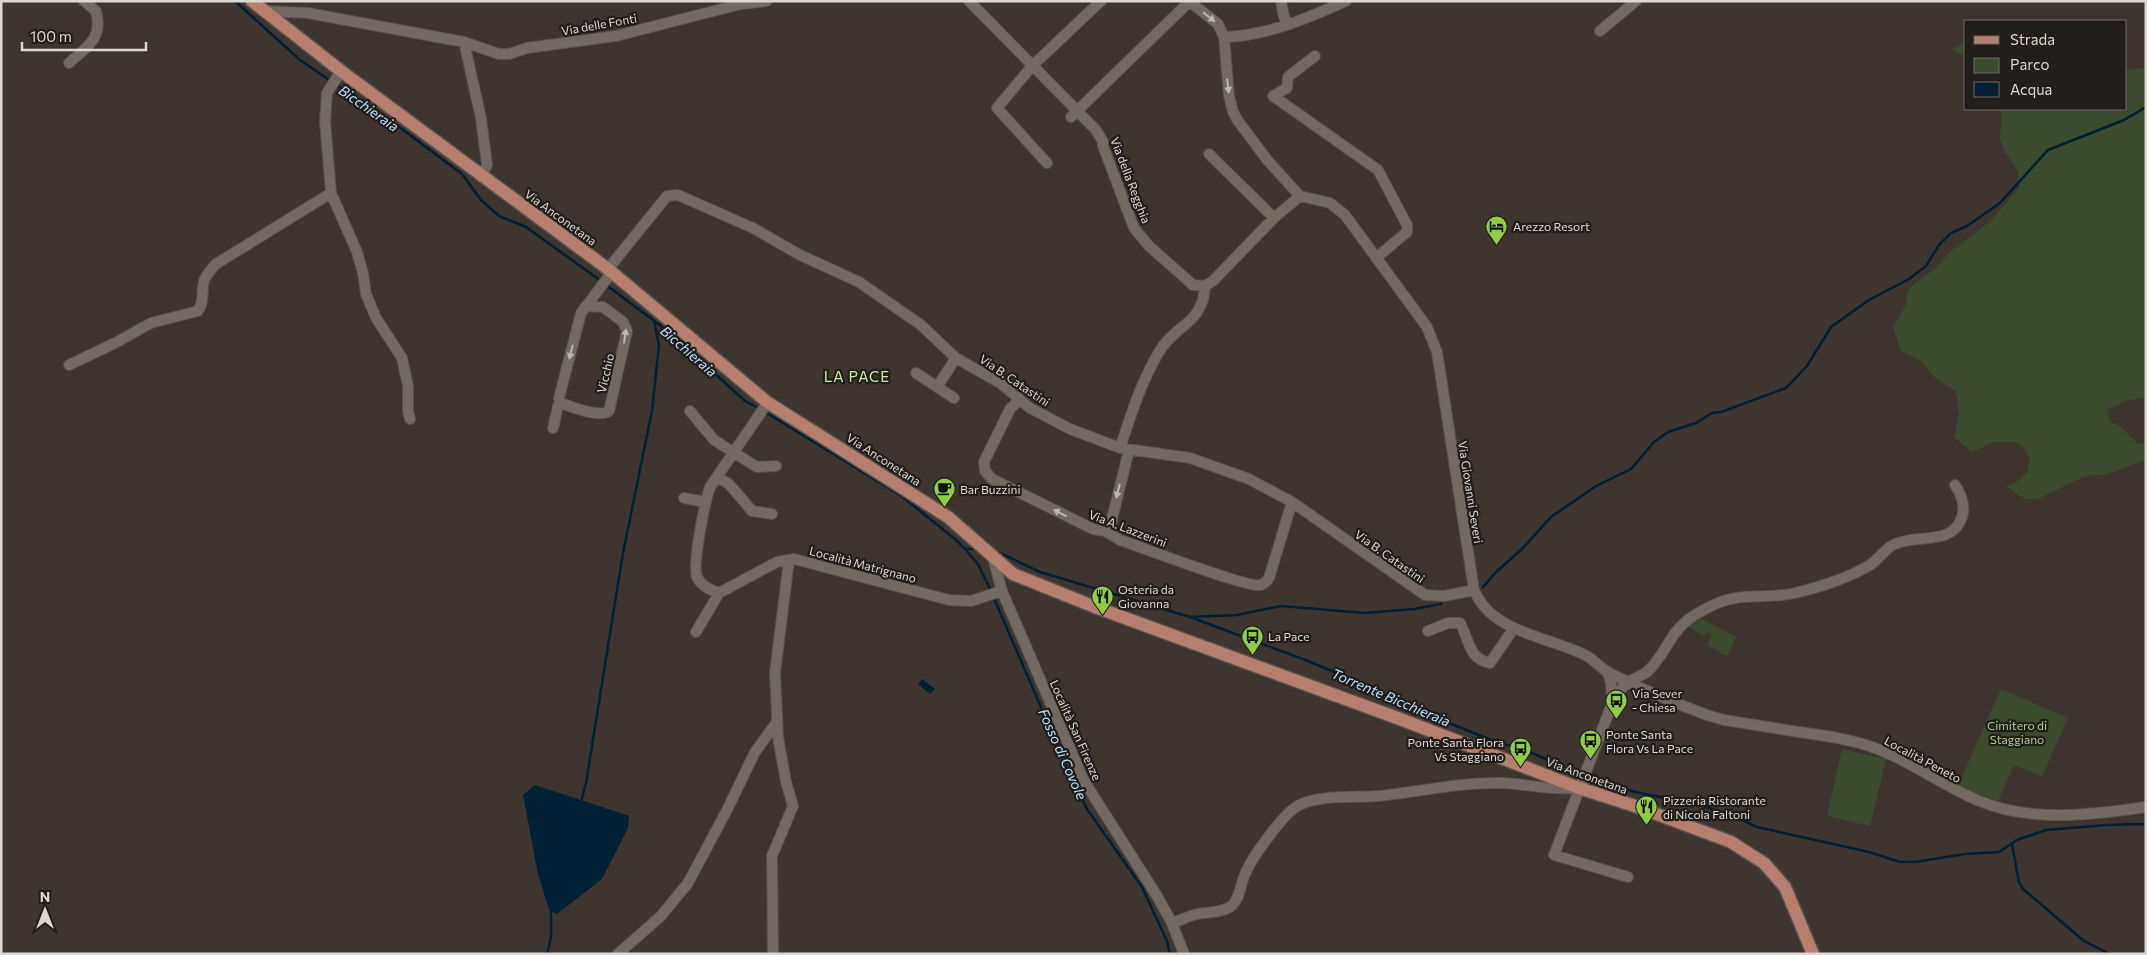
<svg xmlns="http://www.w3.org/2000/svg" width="2147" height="955" viewBox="0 0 2147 955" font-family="Commissioner,sans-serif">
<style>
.green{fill:#3c4a2e}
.water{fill:#002034}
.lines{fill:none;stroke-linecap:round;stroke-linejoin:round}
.stream{stroke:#002034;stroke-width:2.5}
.minor-casing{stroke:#58514c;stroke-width:12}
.major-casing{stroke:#58514c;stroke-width:15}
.minor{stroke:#736963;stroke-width:10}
.major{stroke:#b67f6d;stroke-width:12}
.oneway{fill:#bcb6b1}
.labels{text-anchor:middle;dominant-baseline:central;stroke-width:4.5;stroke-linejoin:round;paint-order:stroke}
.street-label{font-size:12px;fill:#dcd7d3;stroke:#221e1c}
.poi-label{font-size:12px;fill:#dcd7d3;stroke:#221e1c;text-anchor:start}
.park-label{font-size:12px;fill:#aacb87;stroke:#221e1c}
.water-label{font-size:14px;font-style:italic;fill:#b7e0fd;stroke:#221e1c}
.quarter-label{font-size:15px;letter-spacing:1px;fill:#c7eba4;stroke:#221e1c}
</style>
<rect width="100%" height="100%" fill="#3e3530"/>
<path class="green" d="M1966,40V57L1952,50Z
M2146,68V397L2126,401L2107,410L2110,421L2121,427L2138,444H2146V460L2105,475H2092L2081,478L2038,499H2025L2006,486L2018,481L2027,472L2030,460L2025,449L2016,442H1994L1972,452L1954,437L1959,415L1956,391L1936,379L1921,361L1900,350L1893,326L1906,305L1907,293L1914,284L1935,269L1951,251L1991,221L2020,187L2017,170L2004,150L2000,138L2002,115L1999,109H2126V70Z
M1698,617L1736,637L1727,656L1707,645L1712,635L1707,632L1704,636L1687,626Z
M2001,689L2068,718L2042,776L2014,765L1998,801L1958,786Z
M1842,749L1886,759L1870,826L1827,816Z"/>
<path class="water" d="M922,679L935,689L930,694L918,684Z
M535,785L629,816L628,828L602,879L557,914L549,910L538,874L523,795Z"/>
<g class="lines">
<path class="stream" d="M235,1L300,60L332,82
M336,85L383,115L462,174L481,200L499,216L526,227L601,281
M605,284L669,332L745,401L760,409
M765,412L900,495L955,539L965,549H979
M965,549L978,564L991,591
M994,550L1040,572L1190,617L1308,661L1358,682L1412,708L1496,742L1525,750L1581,774
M1483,587L1495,573L1522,549L1551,517L1596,486L1631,469L1654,442L1668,432L1696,423L1712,413L1721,412L1786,388L1807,366L1831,327L1869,300L1909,279L1926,266L1939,245L1951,233L1967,226L2000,203L2048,150L2124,120L2146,107
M993,596L1072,779L1087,809L1142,887L1167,941L1170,954
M1191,617L1237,615L1281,606L1365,613L1414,609L1441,604
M1586,776L1635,792L1700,805L1738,818L1757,827L1869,852L1900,862H1915L1965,854L1999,852L2017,840L2046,830L2106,825L2146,824
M581,802L586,783L623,553L652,411L659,345L654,321
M2012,844L2019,882L2023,889L2084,941L2110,954
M547,954L551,937V908"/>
<defs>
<path id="minor" d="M969,1L1096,130L1103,142V146L1134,228L1149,246L1193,285L1205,286L1213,281L1274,218L1300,196
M1189,1L1218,24L1224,37L1229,96L1233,112L1238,121L1268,161L1300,196L1330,203L1345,215L1427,327L1437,352L1474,590C1492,633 1547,636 1585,655C1594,659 1600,668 1609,673C1640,688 1674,703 1707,715L1724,720C1751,724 1779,729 1806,733C1828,736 1849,739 1869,746C1908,759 1940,784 1977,800C2029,823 2092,815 2146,807
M1281,1L1284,17L1288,24
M266,11L308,13L464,42L499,54H509L527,48L616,36L741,4L767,1
M1600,31L1636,1
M1224,37C1267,36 1308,18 1346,1
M464,42L481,118L487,165L481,177
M1315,56L1288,77L1287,88L1273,96L1378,170L1407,225V232L1376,258
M69,63C88,46 103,39 96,11L84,1
M341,71L327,93L325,121L331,193L357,252L363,273L366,294L376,318L402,358L408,386V412L410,419
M1071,117L1189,2
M1209,154L1274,218
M1047,163L997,108L1033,65L1101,1
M608,269L667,196L678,195L753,228L800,255L859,282L921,325L956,358L1000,383L1030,408L1070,429L1120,448L1190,458L1249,479L1292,502L1425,595L1444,596L1474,590
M586,306L603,307L623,322L627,331L609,411C601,418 571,407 561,403L559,398L581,313L612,272
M69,365L115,343L151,323L198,311C205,301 201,292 204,281C206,274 212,269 216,264L331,193
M916,373L954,398
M937,387L956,358
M1019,400L1010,409L984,462L985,471L992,479L1093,529L1105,531L1120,540C1141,547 1247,588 1260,585C1265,584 1267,581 1269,578L1292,502
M768,402L710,487C705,502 692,564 697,577C701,586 710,590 719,593L777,562L794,559L949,600L971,601L1002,591
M690,411L714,440L757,467L776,466
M553,428L558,406L561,403
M1120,448C1131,415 1141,382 1159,352C1175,324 1203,325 1205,286
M717,477L729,484L752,511L772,514
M684,498L705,502
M1105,531L1111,523L1129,450
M993,558L1002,591L1084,781L1157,896L1172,923L1184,954
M1428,631L1448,623H1460C1469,638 1468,659 1490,663L1514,628
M696,632L719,593
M1607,671L1611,682L1612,702
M1628,877L1554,855L1612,704C1616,696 1622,686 1630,681C1636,677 1642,676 1647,672C1660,660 1666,645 1676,632C1685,619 1706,608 1720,602C1744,593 1770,599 1795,593C1820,587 1847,579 1870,565C1878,560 1884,550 1893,545C1916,533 1952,547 1962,517C1966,505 1961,494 1955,485
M1172,923C1181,920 1189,916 1197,914C1208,912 1221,913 1230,907C1241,899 1240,883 1246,872C1253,856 1282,816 1296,807C1315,794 1356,798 1378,796C1420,792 1460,782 1502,783C1528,784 1552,791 1578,788
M618,954L661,916L688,883L727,810L755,752L777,722
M773,954L772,856L793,806L786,782L778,737L775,673L789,560"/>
<path id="major" d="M252,1L341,71L608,269L767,402L948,517L1013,574L1095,607L1400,719L1579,788L1638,807L1731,842L1764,863L1785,887L1813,954"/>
</defs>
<use href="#minor" class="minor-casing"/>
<use href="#major" class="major-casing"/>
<use href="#minor" class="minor"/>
<use href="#major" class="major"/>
</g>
<defs><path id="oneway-solid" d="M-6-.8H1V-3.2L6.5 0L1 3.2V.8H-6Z" transform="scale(1.25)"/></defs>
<g class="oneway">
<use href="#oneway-solid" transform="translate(1209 17) rotate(38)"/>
<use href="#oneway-solid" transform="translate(1228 86) rotate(83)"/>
<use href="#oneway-solid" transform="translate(625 336) rotate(-82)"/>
<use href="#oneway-solid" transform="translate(571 352) rotate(104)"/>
<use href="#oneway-solid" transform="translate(1118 491) rotate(104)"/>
<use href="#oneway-solid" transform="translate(1060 513) rotate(-153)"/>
</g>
<defs>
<symbol id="hotel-pin" viewBox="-11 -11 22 30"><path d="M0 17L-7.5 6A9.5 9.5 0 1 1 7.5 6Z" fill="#90cd41" stroke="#221e1c"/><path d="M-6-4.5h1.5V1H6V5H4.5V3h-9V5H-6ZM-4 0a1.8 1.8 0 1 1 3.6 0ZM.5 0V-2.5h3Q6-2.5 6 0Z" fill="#111"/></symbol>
<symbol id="cafe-pin" viewBox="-11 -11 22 30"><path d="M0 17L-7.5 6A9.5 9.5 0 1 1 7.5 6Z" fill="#90cd41" stroke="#221e1c"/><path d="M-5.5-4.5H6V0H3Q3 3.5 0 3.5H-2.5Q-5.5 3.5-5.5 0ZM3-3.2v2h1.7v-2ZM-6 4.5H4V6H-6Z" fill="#111"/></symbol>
<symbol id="restaurant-pin" viewBox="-11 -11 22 30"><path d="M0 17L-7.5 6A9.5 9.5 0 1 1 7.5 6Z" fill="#90cd41" stroke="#221e1c"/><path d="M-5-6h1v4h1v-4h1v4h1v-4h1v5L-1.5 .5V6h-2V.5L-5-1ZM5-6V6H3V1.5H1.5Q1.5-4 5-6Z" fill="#111"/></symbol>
<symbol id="bus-pin" viewBox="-11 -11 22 30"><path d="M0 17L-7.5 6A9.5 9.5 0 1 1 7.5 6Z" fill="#90cd41" stroke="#221e1c"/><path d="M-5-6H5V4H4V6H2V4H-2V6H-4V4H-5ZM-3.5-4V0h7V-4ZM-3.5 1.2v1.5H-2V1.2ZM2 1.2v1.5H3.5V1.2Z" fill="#111"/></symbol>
</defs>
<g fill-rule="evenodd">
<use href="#hotel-pin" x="1484" y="214" width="25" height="34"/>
<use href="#cafe-pin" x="932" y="476" width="25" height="34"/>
<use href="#restaurant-pin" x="1090" y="584" width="25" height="34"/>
<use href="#bus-pin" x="1240" y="624" width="25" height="34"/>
<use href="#bus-pin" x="1604" y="688" width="25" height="34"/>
<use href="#bus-pin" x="1578" y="728" width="25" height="34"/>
<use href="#bus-pin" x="1508" y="736" width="25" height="34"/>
<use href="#restaurant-pin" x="1634" y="794" width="25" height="34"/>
</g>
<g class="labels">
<g class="street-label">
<text transform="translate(599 24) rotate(-10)">Via delle Fonti</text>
<text transform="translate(1131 180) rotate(69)">Via della Regghia</text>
<text transform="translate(561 217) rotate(36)">Via Anconetana</text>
<text transform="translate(605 373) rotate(-77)">Vicchio</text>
<text transform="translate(1015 380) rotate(34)">Via B. Catastini</text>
<text transform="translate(884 459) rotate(33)">Via Anconetana</text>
<text transform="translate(1471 492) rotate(81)">Via Giovanni Severi</text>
<text transform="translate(1128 528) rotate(21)">Via A. Lazzerini</text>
<text transform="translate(1390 556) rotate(35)">Via B. Catastini</text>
<text transform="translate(863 564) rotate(15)">Località Matrignano</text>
<text transform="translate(1076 730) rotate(66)">Località San Firenze</text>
<text transform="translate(1923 759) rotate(28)">Località Peneto</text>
<text transform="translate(1587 775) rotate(20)">Via Anconetana</text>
</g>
<g class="poi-label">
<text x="1513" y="226">Arezzo Resort</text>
<text x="960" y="489">Bar Buzzini</text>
<text x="1118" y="589">Osteria da<tspan x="1118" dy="14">Giovanna</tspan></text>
<text x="1268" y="636">La Pace</text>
<text x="1632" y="693">Via Sever<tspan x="1632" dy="14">- Chiesa</tspan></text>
<text x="1606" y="734">Ponte Santa<tspan x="1606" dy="14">Flora Vs La Pace</tspan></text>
<text x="1504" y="742" text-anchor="end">Ponte Santa Flora<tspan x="1504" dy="14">Vs Staggiano</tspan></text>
<text x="1663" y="800">Pizzeria Ristorante<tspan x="1663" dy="14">di Nicola Faltoni</tspan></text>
</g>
<g class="park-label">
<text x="2017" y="725">Cimitero di<tspan x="2017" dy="14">Staggiano</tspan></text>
</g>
<g class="water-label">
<text transform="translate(369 108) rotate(35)">Bicchieraia</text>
<text transform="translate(689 351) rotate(41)">Bicchieraia</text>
<text transform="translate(1391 697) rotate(23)">Torrente Bicchieraia</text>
<text transform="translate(1063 754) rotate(66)">Fosso di Covole</text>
</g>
<g class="quarter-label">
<text x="857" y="376">LA PACE</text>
</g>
</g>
<rect width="2147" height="955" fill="none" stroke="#dcd7d3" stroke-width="5"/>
<rect x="1964" y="20" width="162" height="90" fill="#221e1c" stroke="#6c6865"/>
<rect x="1974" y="36" width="25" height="8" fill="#b67f6d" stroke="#6c6865"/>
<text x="2010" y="45" font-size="15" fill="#dcd7d3">Strada</text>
<rect x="1974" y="58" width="25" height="15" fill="#3c4a2e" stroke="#6c6865"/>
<text x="2010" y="70" font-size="15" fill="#dcd7d3">Parco</text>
<rect x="1974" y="82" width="25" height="15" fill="#002034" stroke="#6c6865"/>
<text x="2010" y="95" font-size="15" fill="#dcd7d3">Acqua</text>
<g transform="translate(45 910)" stroke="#221e1c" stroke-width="4" paint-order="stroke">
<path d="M0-4L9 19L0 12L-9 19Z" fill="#dcd7d3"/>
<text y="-8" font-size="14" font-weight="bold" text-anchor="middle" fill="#dcd7d3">N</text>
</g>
<path d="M22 42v8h124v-8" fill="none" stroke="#dcd7d3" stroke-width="2.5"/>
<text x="30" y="42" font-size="15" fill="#dcd7d3" stroke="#221e1c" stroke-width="4" paint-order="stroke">100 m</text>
</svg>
